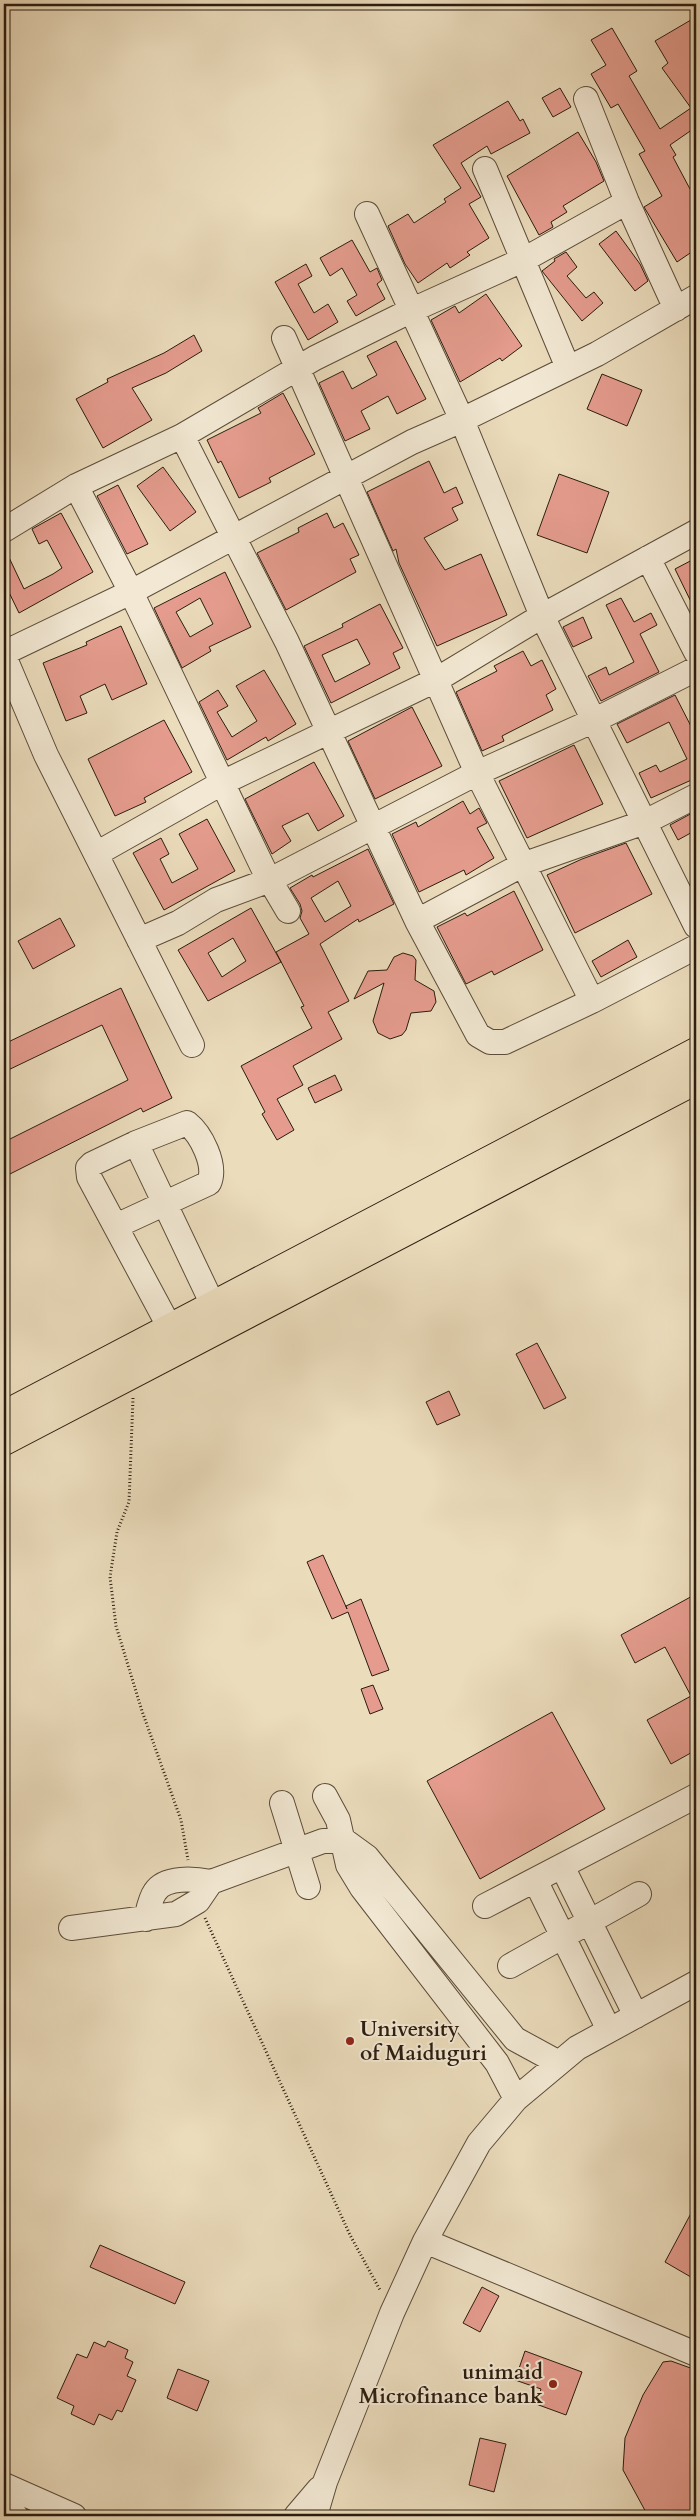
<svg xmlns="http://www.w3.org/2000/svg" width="700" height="2520" viewBox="0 0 700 2520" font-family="Cardo,serif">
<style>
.building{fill:#e59c8e;stroke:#2b1c0f;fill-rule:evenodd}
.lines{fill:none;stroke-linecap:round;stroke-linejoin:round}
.minor-casing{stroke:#5b4c3a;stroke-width:26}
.highway-casing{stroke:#2b1c0f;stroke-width:30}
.path{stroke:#2b1c0f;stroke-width:3;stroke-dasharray:1 2.5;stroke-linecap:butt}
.minor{stroke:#f2e8d3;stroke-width:24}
.highway{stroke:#ebdcbc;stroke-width:28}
.poi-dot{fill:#8f2418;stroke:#f2e8d3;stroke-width:2}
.labels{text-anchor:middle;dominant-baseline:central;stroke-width:4;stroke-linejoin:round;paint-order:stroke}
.poi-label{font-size:21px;font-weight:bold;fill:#2b1c0f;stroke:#f2e8d3;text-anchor:start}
</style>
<rect width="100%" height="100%" fill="#ebdcbc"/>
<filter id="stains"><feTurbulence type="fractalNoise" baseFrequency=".004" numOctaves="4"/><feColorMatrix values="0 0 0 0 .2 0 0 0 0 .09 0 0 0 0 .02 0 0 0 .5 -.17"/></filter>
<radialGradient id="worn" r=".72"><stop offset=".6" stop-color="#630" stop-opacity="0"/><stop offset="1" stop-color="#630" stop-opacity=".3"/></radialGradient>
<path class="building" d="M696,17V127L670,145L676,155L673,157L690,189L696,185V249L677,262L644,207L662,196L639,154L645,151L618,104L611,108L591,74L606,65L591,40L612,28L637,71L629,76L660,129L691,108L662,68L668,63L655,41Z
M560,88L571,107L553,117L542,98Z
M508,101L520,121L523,119L530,133L491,154L487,146L461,163L481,197L469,204L489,238L467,252L470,255L450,268L447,263L418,283L405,264L388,226L408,214L414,223L446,202L444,199L461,188L433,145Z
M578,132L596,162L604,181L563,206L567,212L551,222L553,227L539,235L507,176Z
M616,231L640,264L648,281L635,291L599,244Z
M352,240L370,272L377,268L382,280L377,284L385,299L356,316L347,301L357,295L342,268L330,276L320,258Z
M566,252L577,267L567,276L586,298L594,292L603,303L582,321L542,271L555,261L554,259Z
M306,264L312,276L298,284L314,313L328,304L338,322L308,340L275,282Z
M486,294L522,346L502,361L500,358L460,382L431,320L455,306L459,313Z
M194,335L202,351L166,373L132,388L152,420L103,448L76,399L108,382L107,379L164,353Z
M396,341L426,399L397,414L388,396L361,411L370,429L345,441L319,383L343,371L352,389L377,375L367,356Z
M602,374L642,390L627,426L587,409Z
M283,393L315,454L269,478L271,482L239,498L221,461L218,463L207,440L261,413L258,408Z
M429,461L444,493L456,487L463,503L452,508L458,520L424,538L445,570L481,554L507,615L437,646L399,563L396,549L393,551L367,492Z
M163,467L196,512L170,531L137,486Z
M559,474L609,492L587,553L537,535Z
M118,485L148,544L127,554L97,496Z
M61,513L93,572L19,613L4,582V547L24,589L53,574L62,568L47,540L39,544L32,529Z
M327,513L334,528L343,523L359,555L350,559L356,572L286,610L257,553L299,532L298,528Z
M696,558V612L675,569Z
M225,572L251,627L209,647L211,651L182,668L154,608ZM200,598L213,624L190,637L176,612Z
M621,598L634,622L651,613L657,625L640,634L659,672L601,701L588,676L606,667L609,675L634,662L606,605Z
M380,604L403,648L393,653L400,668L331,703L304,646L343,627L342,624ZM357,639L370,664L335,682L322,655Z
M583,617L592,638L573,647L563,627Z
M121,626L147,684L112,700L105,684L80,696L87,713L66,721L43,663L87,645L86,642Z
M523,651L531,666L542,660L556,689L546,695L553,710L502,736L504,741L482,751L456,692L497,671L494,666Z
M264,670L296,724L268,741L266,737L227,760L199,702L218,690L228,706L217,712L232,737L257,721L236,686Z
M675,695L696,736V778L651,798L639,773L656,765L660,772L687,759L669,722L627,743L617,724Z
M412,707L442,766L375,799L348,741Z
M164,720L192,772L144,798L146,802L115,816L88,759Z
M574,745L603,804L527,838L499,781Z
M314,762L344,816L318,831L308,813L282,826L291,841L272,854L245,799Z
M463,801L470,814L479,808L487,823L477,828L494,858L466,875L464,870L419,892L392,834L416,822L418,827Z
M696,811V830L678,840L670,825Z
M207,819L235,871L164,910L133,853L161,838L169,854L160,859L172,883L198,869L179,834Z
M626,843L652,894L575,933L547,875L582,859Z
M368,849L394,904L359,922L358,919L320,944L349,1001L328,1012L342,1039L293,1066L303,1085L277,1099L294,1130L277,1140L262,1114L265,1112L241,1066L312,1028L301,1007L304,1006L276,952L309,934L300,918L302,911L300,904L290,888L312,875L313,877ZM338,881L351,906L325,922L311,898Z
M514,891L543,950L494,975L492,971L466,984L437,927L465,913L467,916Z
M251,908L281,962L208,1001L178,950ZM233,938L246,961L222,977L208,953Z
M60,918L75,946L33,969L18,941Z
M628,940L637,957L601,977L592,961Z
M403,953L413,956L416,960L415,980L434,991L436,1002L431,1011L411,1013L406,1030L402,1035L390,1039L378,1033L373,1021L384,983L354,999L368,971L387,970L394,957Z
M121,988L172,1098L143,1112L141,1108L4,1177V1142L128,1080L102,1025L4,1072V1044Z
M335,1075L342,1090L315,1103L308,1088Z
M537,1343L566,1398L544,1409L516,1354Z
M449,1391L460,1415L437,1425L426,1402Z
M323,1555L347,1609L346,1606L361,1599L389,1670L372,1676L348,1612L332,1619L307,1562Z
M696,1594V1750L671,1764L647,1720L691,1696L665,1647L635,1663L621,1635Z
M373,1685L383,1709L370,1714L361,1689Z
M552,1712L605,1809L480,1879L427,1781Z
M696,2204V2280L665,2262Z
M100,2245L185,2282L175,2304L90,2267Z
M482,2287L499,2296L480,2332L463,2323Z
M108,2341L128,2350L125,2358L133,2362L127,2376L136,2380L122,2412L117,2410L112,2420L99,2414L94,2425L71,2414L74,2406L57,2398L77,2354L87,2358L94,2342L105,2347Z
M525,2351L582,2372L566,2415L536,2404L541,2389L515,2380Z
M671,2361L696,2370V2516H648L623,2470L625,2438L643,2395L663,2362Z
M178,2369L209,2381L197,2411L167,2398Z
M480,2438L506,2444L494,2492L469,2485Z"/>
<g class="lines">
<defs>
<path id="minor" d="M586,99L627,202L676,309
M485,169L568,368
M367,214L462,420L542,616L696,926
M284,338L477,773L592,1001
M182,436L287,642L417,921L478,1035L490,1042H505L592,1001L696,947
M76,486L131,592L265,872L288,911
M4,530L76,486L182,436L315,358L410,311L525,259L627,202
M648,558L696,652
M4,653L131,592L412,442L462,420L597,354L696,297
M4,656L46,755L192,1045
M96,854L222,783L436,680L542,616L696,532
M417,921L522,865L645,822L696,796
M139,940L178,923L216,900L270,880L477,773L595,720L696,669
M116,1226L209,1183C217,1165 201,1134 187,1123L136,1143
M170,1328L89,1177L88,1168L92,1164L136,1143L213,1305
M325,1796L338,1820L348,1865L362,1888L497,2063L516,2099
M282,1803L308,1887
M562,1866L636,2016
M535,1880L609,2030
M485,1906L696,1796
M146,1919C148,1911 150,1899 155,1892C165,1876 195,1879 211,1882
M71,1928L176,1914L198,1901L211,1882L323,1841H345L367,1857L515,2039L559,2063
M510,1966L639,1894
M425,2241L696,2354
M4,2485L74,2516
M4,2511L16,2516
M296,2516L319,2489
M315,2516L325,2482L392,2313L425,2241L479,2143L516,2099L577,2048L696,1983"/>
<path id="highway" d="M4,1415L696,1052
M4,1441L696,1080"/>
</defs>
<use href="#minor" class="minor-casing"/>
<use href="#highway" class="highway-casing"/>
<path class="path" d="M133,1398L129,1502L117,1532L110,1577L116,1626L142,1711L181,1820L188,1860
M205,1918L350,2235L380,2290"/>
<use href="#minor" class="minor"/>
<use href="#highway" class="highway"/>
</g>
<g class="poi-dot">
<circle cx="350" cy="2041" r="5"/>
<circle cx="553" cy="2384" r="5"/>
</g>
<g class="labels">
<g class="poi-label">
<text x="360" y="2029">University<tspan x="360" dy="24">of Maiduguri</tspan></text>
<text x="543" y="2372" text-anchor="end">unimaid<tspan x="543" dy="24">Microfinance bank</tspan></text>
</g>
</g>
<rect width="700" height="2520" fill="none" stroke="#ebdcbc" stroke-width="20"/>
<rect x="5" y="5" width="690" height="2510" fill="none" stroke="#2b1c0f" stroke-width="2.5"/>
<rect x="10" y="10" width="680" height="2500" fill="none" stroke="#2b1c0f"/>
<rect width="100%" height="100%" filter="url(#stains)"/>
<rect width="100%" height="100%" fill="url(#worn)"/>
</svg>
